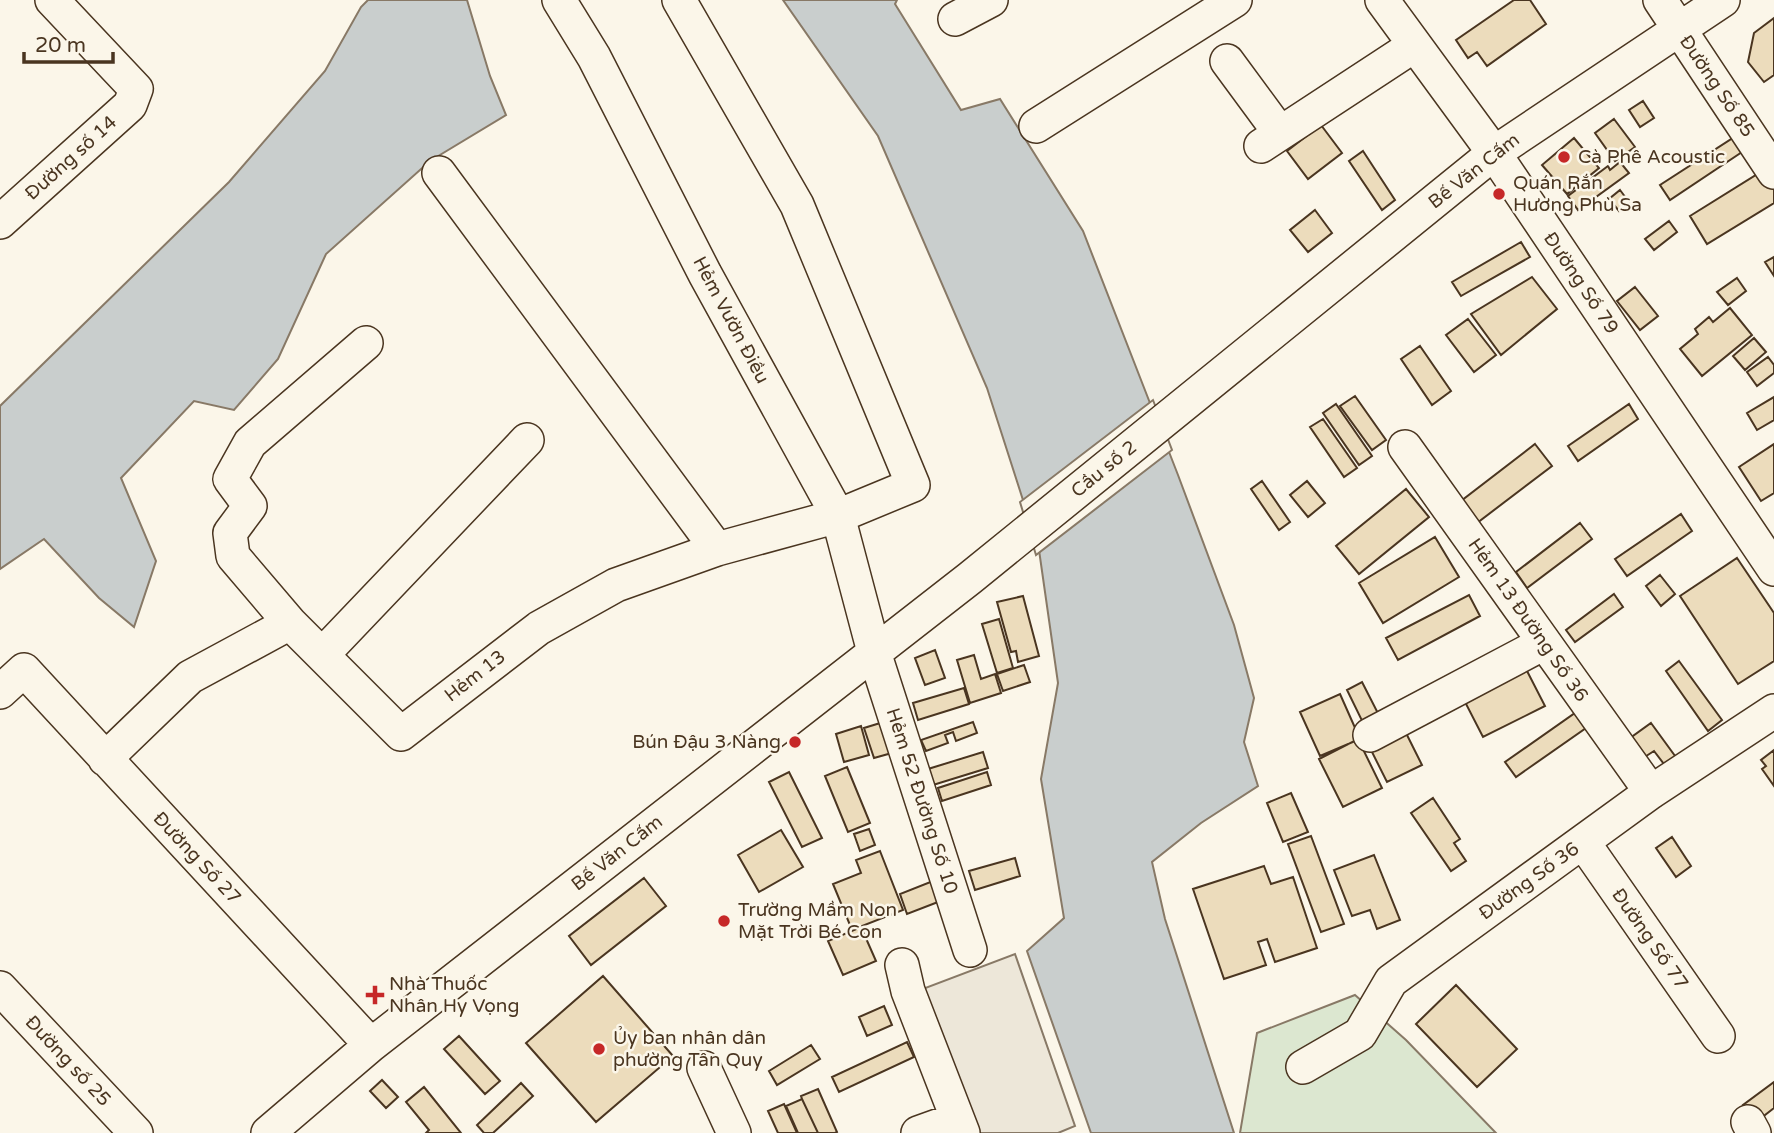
<svg xmlns="http://www.w3.org/2000/svg" width="1774" height="1133" viewBox="0 0 1774 1133" font-family="'Varela Round',sans-serif">
<style>
.green{fill:#dce7d0;stroke:#887966;stroke-width:2}
.parking{fill:#ede7d9;stroke:#887966;stroke-width:2}
.water{fill:#c9cecd;stroke:#887966;stroke-width:2}
.pier{fill:#fbf6e9;stroke:#887966;stroke-width:2}
.building{fill:#ecdcbc;stroke:#4a3520;stroke-width:2}
.lines{fill:none;stroke-linecap:round;stroke-linejoin:round}
.minor-casing{stroke:#4a3520;stroke-width:36}
.minor{stroke:#fbf6e9;stroke-width:33}
.poi-dot{fill:#c62828;stroke:#fbf6e9;stroke-width:2.5}
.labels{text-anchor:middle;dominant-baseline:central;stroke-width:5;stroke-linejoin:round;paint-order:stroke}
.street-label{font-size:19px;fill:#4a3520;stroke:#fbf6e9}
.poi-label{font-size:19px;fill:#4a3520;stroke:#fbf6e9;text-anchor:start}
</style>
<rect width="100%" height="100%" fill="#fbf6e9"/>
<path class="green" d="M1355,995L1406,1040L1496,1133H1240L1257,1033Z"/>
<path class="parking" d="M1015,954L1075,1126L1058,1133H965L912,993Z"/>
<path class="water" d="M368,0H467L490,76L506,115L430,161L326,254L278,359L234,410L194,401L121,478L156,561L134,627L99,598L44,539L0,569V406L229,182L325,71L361,7Z
M783,0H897L895,4L961,110L1000,99L1083,231L1178,475L1234,625L1254,698L1244,742L1258,786L1201,823L1152,862L1165,919L1234,1133H1091L1027,951L1064,918L1041,779L1058,683L1039,550L987,388L878,136Z"/>
<path class="pier" d="M1153,400L1172,450L1036,555L1020,502Z"/>
<path class="building" d="M1514,0H1530L1546,24L1487,66L1477,52L1468,58L1456,40Z
M1774,18V75L1764,82L1748,62L1754,33Z
M1643,101L1654,118L1640,127L1629,110Z
M1614,119L1635,147L1615,161L1595,133Z
M1321,125L1342,153L1308,179L1287,151Z
M1736,136L1745,150L1670,200L1660,185Z
M1574,138L1599,168L1567,194L1542,165Z
M1363,151L1395,200L1382,210L1349,161Z
M1620,162L1629,173L1578,210L1568,196L1608,166L1610,170Z
M1764,170L1774,187V203L1707,244L1690,216Z
M1620,190L1629,202L1619,211L1609,199Z
M1315,210L1332,233L1308,252L1290,230Z
M1669,221L1677,232L1654,250L1645,239Z
M1521,242L1530,257L1461,296L1452,282Z
M1774,257V276L1765,262Z
M1532,277L1557,309L1501,355L1471,314Z
M1737,278L1746,291L1728,305L1717,292Z
M1635,287L1658,316L1640,330L1617,301Z
M1730,308L1752,335L1702,376L1680,349L1698,334L1695,329L1709,317L1713,322Z
M1468,319L1496,355L1474,372L1446,335Z
M1754,338L1766,352L1745,370L1733,356Z
M1420,346L1451,391L1432,405L1401,359Z
M1768,357L1774,365V373L1757,386L1747,372Z
M1355,396L1386,440L1372,450L1340,406Z
M1774,397V420L1757,430L1747,413Z
M1336,404L1372,456L1359,465L1323,413Z
M1629,404L1638,419L1578,461L1568,446Z
M1323,419L1357,468L1344,477L1310,427Z
M1535,444L1552,466L1477,523L1461,501Z
M1774,444V493L1761,501L1739,467Z
M1262,481L1290,522L1279,530L1251,489Z
M1307,481L1325,503L1308,517L1290,495Z
M1406,489L1429,517L1359,574L1336,546Z
M1681,514L1692,531L1627,576L1615,559Z
M1580,523L1592,539L1527,588L1516,572Z
M1435,537L1459,577L1383,623L1359,583Z
M1737,558L1774,613V661L1738,684L1680,596Z
M1660,575L1675,594L1661,606L1646,586Z
M1614,594L1623,607L1575,642L1566,630Z
M1469,595L1480,616L1398,660L1386,638Z
M1023,596L1039,656L1018,662L1016,651L1011,652L997,602Z
M999,619L1013,668L997,673L982,624Z
M935,650L945,678L925,685L915,658Z
M974,655L981,679L995,674L1001,693L970,703L957,660Z
M1679,661L1722,720L1708,731L1666,671Z
M1024,665L1030,682L1003,691L997,674Z
M1526,669L1545,706L1483,737L1464,700Z
M1362,682L1385,727L1369,735L1347,690Z
M964,688L969,704L918,720L913,703Z
M1340,694L1360,739L1320,756L1300,712Z
M1575,713L1586,728L1516,777L1505,762Z
M890,720L899,751L874,758L864,728Z
M973,722L977,733L956,741L953,732L945,735L948,743L926,751L921,740Z
M1651,723L1678,760L1667,768L1654,751L1640,760L1626,741Z
M861,726L869,755L844,762L836,734Z
M1403,727L1422,765L1387,782L1368,744Z
M1358,739L1382,788L1343,807L1319,759Z
M1774,750V786L1762,769L1766,766L1761,760Z
M983,752L988,768L933,785L928,769Z
M847,767L870,823L848,832L825,776Z
M789,772L822,838L802,847L769,782Z
M987,772L991,785L942,801L938,788Z
M1291,793L1308,832L1283,842L1267,803Z
M1433,798L1460,839L1454,843L1466,861L1451,871L1411,813Z
M869,829L875,845L860,851L854,834Z
M781,830L803,867L759,892L738,855Z
M1311,836L1344,924L1321,932L1288,844Z
M1672,837L1691,866L1676,877L1656,848Z
M880,851L903,910L852,930L833,884L861,873L856,860Z
M1374,855L1400,920L1377,929L1370,910L1352,916L1334,870Z
M1015,858L1020,876L975,890L969,871Z
M1264,866L1271,884L1293,877L1317,948L1275,962L1267,939L1258,942L1266,965L1224,979L1193,889Z
M644,878L666,906L591,965L569,936Z
M938,879V902L907,914L900,894Z
M861,927L876,961L843,975L828,941Z
M603,976L673,1056L596,1122L526,1043Z
M1456,985L1517,1049L1477,1087L1416,1024Z
M884,1006L892,1025L867,1036L859,1017Z
M459,1036L500,1081L485,1094L444,1049Z
M907,1042L914,1057L839,1092L832,1077Z
M811,1045L820,1059L777,1085L769,1071Z
M382,1080L398,1097L386,1108L370,1091Z
M1774,1082V1108L1756,1122L1743,1105Z
M521,1083L533,1096L493,1133H484L477,1125Z
M424,1087L461,1133H426L429,1130L406,1102Z
M818,1089L837,1132L835,1133H818L802,1099L801,1096Z
M802,1099L818,1133H798L786,1106Z
M784,1104L797,1133H778L768,1111Z"/>
<g class="lines">
<defs>
<path id="minor" d="M559,0L594,57L705,274L838,516L874,652L970,950
M1382,0L1494,153L1774,569
M1660,0L1774,172
M955,19L991,0
M1227,61L1280,133
M1036,126L1235,0
M1261,146L1415,45
M439,173L717,549
M0,222L130,105L136,89L52,0
M366,343L250,443L230,479L250,506L230,533L233,556L290,623L401,734L539,628L616,585L717,549L838,516L913,485L797,205L679,0
M1405,447L1651,792
M322,655L527,440
M0,692L24,670L371,1045
M1370,735L1544,643
M105,759L190,677L290,623
M1583,842L1718,1036
M902,965L908,991L963,1133
M0,988L136,1133
M1303,1067L1360,1034L1391,981L1651,792L1774,711
M704,1068L734,1133
M1748,1122L1754,1133
M268,1133L371,1045L970,578L1494,153L1723,0
M918,1133L957,1119"/>
</defs>
<use href="#minor" class="minor-casing"/>
<use href="#minor" class="minor"/>
</g>
<g class="poi-dot">
<circle cx="1564" cy="157" r="7"/>
<circle cx="1499" cy="194" r="7"/>
<circle cx="795" cy="742" r="7"/>
<circle cx="724" cy="921" r="7"/>
<path d="M371.5 984.5h7v7h7v7h-7v7h-7v-7h-7v-7h7z"/>
<circle cx="599" cy="1049" r="7"/>
</g>
<g class="labels">
<g class="street-label">
<text transform="translate(1717 86) rotate(56)">Đường Số 85</text>
<text transform="translate(71 158) rotate(-42)">Đường số 14</text>
<text transform="translate(1474 171) rotate(-38)">Bế Văn Cấm</text>
<text transform="translate(1581 283) rotate(56)">Đường Số 79</text>
<text transform="translate(731 320) rotate(62)">Hẻm Vườn Điều</text>
<text transform="translate(1104 469) rotate(-39)">Cầu số 2</text>
<text transform="translate(1528 620) rotate(55)">Hẻm 13 Đường Số 36</text>
<text transform="translate(475 676) rotate(-38)">Hẻm 13</text>
<text transform="translate(922 801) rotate(72)">Hẻm 52 Đường Số 10</text>
<text transform="translate(617 853) rotate(-38)">Bế Văn Cấm</text>
<text transform="translate(197 858) rotate(47)">Đường Số 27</text>
<text transform="translate(1529 881) rotate(-36)">Đường Số 36</text>
<text transform="translate(1650 939) rotate(55)">Đường Số 77</text>
<text transform="translate(68 1061) rotate(47)">Đường số 25</text>
</g>
<g class="poi-label">
<text x="1578" y="157">Cà Phê Acoustic</text>
<text x="1513" y="183">Quán Rắn<tspan x="1513" dy="22">Hương Phù Sa</tspan></text>
<text x="781" y="742" text-anchor="end">Bún Đậu 3 Nàng</text>
<text x="738" y="910">Trường Mầm Non<tspan x="738" dy="22">Mặt Trời Bé Con</tspan></text>
<text x="389" y="984">Nhà Thuốc<tspan x="389" dy="22">Nhân Hy Vọng</tspan></text>
<text x="613" y="1038">Ủy ban nhân dân<tspan x="613" dy="22">phường Tân Quy</tspan></text>
</g>
</g>
<path d="M24 52v10h89v-10" fill="none" stroke="#4a3520" stroke-width="3.5"/>
<text x="35" y="52" font-size="21" fill="#4a3520" stroke="#fbf6e9" stroke-width="5" paint-order="stroke">20 m</text>
</svg>
